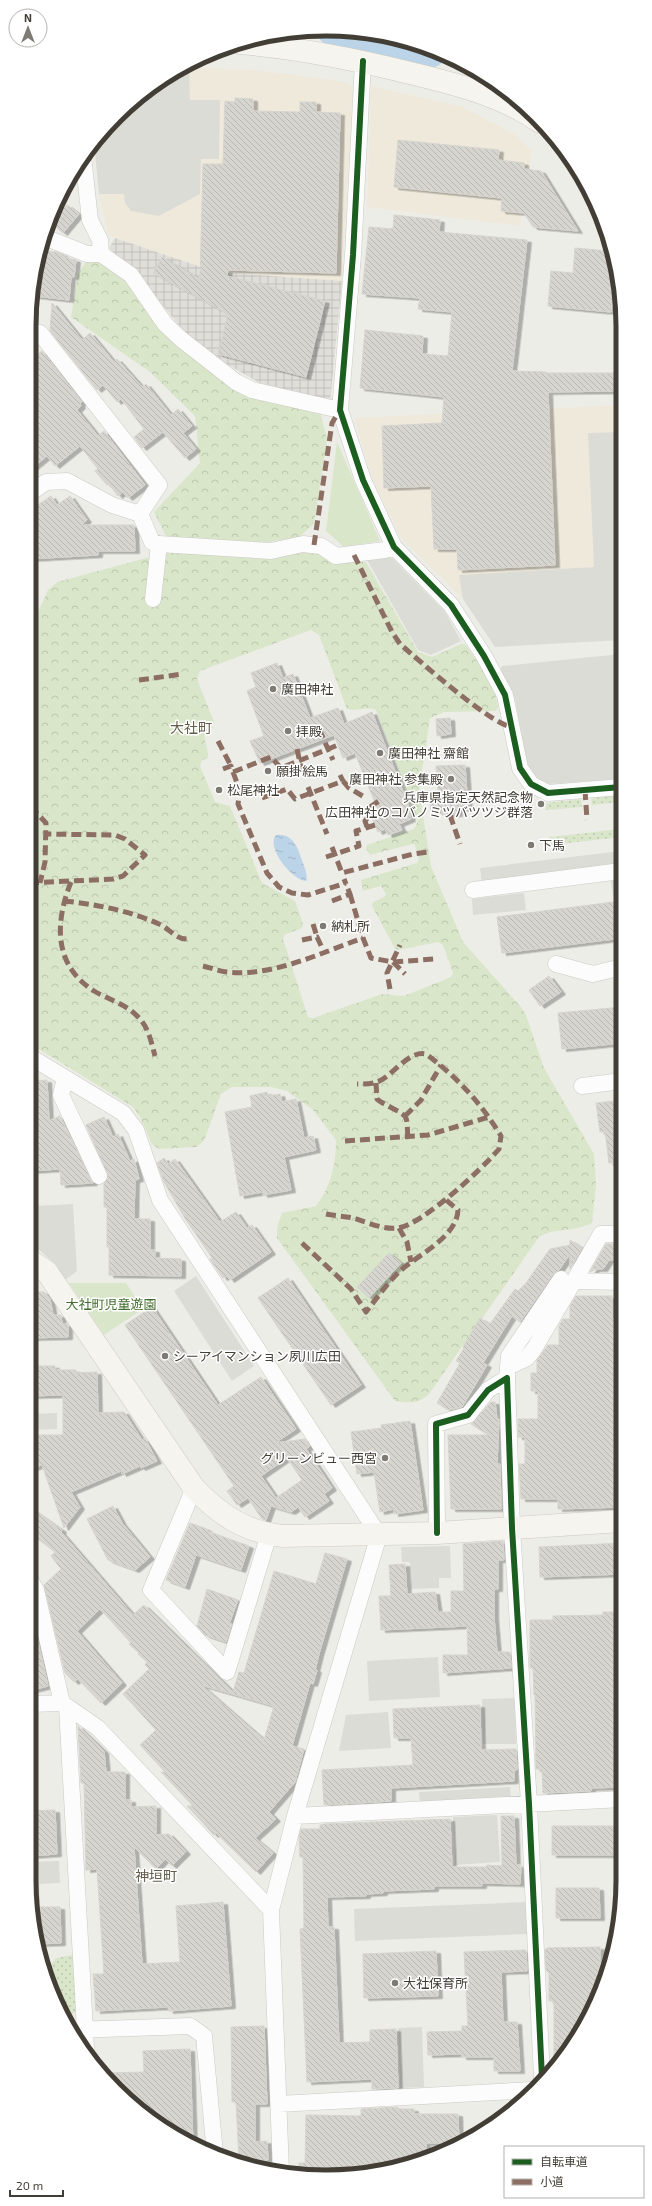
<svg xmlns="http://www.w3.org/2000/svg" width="652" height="2206" viewBox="0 0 652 2206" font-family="'Exo 2','Noto Sans JP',sans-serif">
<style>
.commercial{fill:#efe9db}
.industrial{fill:url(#industrial-grid)}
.grass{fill:url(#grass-dots)}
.forest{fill:url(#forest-crowns);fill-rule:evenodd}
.park{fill:#d9e6ca}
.parking{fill:#dcdcd7}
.water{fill:url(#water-ripples)}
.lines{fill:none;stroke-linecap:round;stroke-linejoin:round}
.river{stroke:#bbd4e8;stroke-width:32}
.building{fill:url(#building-back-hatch);stroke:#d5d4ce;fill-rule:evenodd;filter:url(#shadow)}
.street-casing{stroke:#cac9c4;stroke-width:17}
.secondary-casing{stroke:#cccabf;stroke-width:23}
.street{stroke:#fcfcfc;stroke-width:16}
.secondary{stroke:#f5f4ee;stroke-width:22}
.quiet{stroke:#8d6e63;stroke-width:5;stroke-dasharray:10 5;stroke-linecap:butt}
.cycleway-casing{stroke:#fff;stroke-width:8}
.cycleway{stroke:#1b5e20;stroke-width:6}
.poi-dot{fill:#7e7b74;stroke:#fff;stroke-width:1.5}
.labels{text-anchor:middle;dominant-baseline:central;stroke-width:3;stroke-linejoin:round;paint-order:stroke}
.poi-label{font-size:13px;fill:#423e35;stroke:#fff;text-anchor:start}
.park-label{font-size:13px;fill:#426d2e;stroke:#fff}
.neighbourhood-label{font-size:14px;fill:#645c4d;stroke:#fff}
.rim{fill:none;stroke:#423e35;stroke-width:5}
</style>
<defs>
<pattern id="industrial-grid" width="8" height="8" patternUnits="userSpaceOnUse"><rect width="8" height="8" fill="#e0ded9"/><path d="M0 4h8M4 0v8" fill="none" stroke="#c1c0bb"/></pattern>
<pattern id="grass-dots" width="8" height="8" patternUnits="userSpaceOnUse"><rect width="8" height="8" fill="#d9e6ca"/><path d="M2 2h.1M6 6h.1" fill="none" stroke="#bbc6ae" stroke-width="1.8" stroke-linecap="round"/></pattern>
<pattern id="forest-crowns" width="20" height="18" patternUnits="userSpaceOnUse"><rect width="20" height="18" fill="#d9e6ca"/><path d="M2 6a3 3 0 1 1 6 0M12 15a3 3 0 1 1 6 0" fill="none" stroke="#bbc6ae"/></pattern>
<pattern id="water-ripples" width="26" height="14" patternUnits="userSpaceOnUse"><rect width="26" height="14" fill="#bbd4e8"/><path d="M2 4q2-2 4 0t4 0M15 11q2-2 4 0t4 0" fill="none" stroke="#a2b7c8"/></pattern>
<pattern id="building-back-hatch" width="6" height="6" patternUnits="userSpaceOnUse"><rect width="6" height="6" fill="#d7d5d0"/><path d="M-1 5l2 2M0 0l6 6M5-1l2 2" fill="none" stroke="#bab8b3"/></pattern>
<filter id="shadow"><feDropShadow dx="4.5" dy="2.5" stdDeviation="0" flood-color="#0004"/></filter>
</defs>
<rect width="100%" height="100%" fill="#edede8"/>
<path class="commercial" d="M184,67L257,70L340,81L353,87L342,281L216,272L108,235L99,194L94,143L116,116L161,79Z
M371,86L463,107L517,136L532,151L520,226L367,207Z
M621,405V640L495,647L463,599L402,539L373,481L354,418Z"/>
<path class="industrial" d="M115,238L216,272L342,281L330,403L258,382L204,351L178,324L133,270L109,248Z"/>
<path class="grass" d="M621,795V802L592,805L591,797Z
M581,799L582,807L546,810L545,803Z
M621,829V837L551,845L550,837Z
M73,1955L76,2011L67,2019L52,1993L45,1972L56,1958Z"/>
<path class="forest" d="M98,258L128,278L250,394L320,412L327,439L314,524L299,537L261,543L167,538L154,512L200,463L195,416L150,372L71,317L78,274L88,259Z
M173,549H300L321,551L334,562H366L418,652L432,657L461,644H465C478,663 496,684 498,707L496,711L444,712L430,718L419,790L431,866L463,942L521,1007L526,1015L544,1068L594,1154L596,1185L592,1223C572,1233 556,1227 539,1237L429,1394C418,1404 410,1403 395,1401L277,1238V1227L282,1213L316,1206C331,1187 336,1163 336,1140L313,1110L287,1091L271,1087H232L221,1094L204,1141L196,1147L159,1149L152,1144L140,1117L133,1107L29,1043V632L48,590L57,582L165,553ZM311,630L319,635L347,709C359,712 366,706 376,710L418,821L414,829L367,845L366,848L370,855L412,844L415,845L419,860L417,863L361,880L363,891L381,886L386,894L384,897L373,902L372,906L395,948L398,950L438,942L443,945L453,973L451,977L404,996L382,994L313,1018L308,1017L283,939L284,935L302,928L303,924L295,901L262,883L230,806L215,802L200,766L202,760L208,758C209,748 203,741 205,733L212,729L214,722L197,679L200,671Z"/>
<path class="park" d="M337,442L380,541L344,547L326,531Z
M69,1283H126L143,1309L104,1335Z"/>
<path class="parking" d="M184,67H189L190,100H220L219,159H201L200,194L159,216L131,211L125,203L124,194H99L94,143L116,116L161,79Z
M621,432V640L495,647L463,599L459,575L594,567L588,433Z
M390,556L445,612L461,641L431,655L418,650L366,558Z
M621,654V779L548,784L536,778L529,769L526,760L515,699L500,670L502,666Z
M621,851V867L482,884L480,868Z
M621,880V895L613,896L611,881Z
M524,893L526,910L473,915L472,899Z
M73,1204L77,1271L65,1280L57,1266L36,1247V1206Z
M196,1276L254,1366L232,1381L174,1291Z
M57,1413V1429L29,1430V1414Z
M450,1546L451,1578H439V1588L411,1589L410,1562H402L401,1547Z
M438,1657L440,1697L369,1701L367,1661Z
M515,1698L516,1744H483L482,1699Z
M388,1712L391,1748L339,1751L346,1715Z
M510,1787L511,1798L420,1803L419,1792Z
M497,1815L500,1862L455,1865L453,1817Z
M59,1861L60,1883L39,1884L40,1902H31L29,1862Z
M526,1902L527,1934L355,1941L354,1909Z
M615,1946L606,1976L605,1947Z
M422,2027L424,2087L400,2088L398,2028Z"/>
<path class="water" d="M276,835C294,833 298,849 303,863C305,869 308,875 306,881C293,881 265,847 276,835Z"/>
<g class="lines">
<path class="river" d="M333,30L430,52"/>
</g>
<path class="building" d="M235,98L253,99V111L300,112V102H316V112L340,113L336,273L228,270L227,276L325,301L306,377L218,354L228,314L153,273L162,257L200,279L203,164H223L225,101L235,102Z
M398,140L499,150L498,160L524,163V169L541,171L578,231L533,227L524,213L501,211L502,198L394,187Z
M56,204L63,209L67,205L79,214L63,233L49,221Z
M394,215L440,220L439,232L527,240L512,371L546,372V373H621V391L548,392L555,565L458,570L457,549H434L431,486L384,488L382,426L442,423L444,397L360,388L365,330L423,336L422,354L448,356L452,312L418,309L420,298L362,294L369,227L393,229Z
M575,248L608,251L611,256L615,271L611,312L548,306L551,271L573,273Z
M40,251L57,252L64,255V257L76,260L74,277H71L69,300L35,296L37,273H34L35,268Z
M52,303L82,340L90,333L114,362L117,359L142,387L146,384L171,415L178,409L192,426L183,433L196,449L185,458L163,432L142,448L134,437L144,429L121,399L117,402L103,385L97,390L50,331Z
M42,351L82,402L80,404L81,406L77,410L98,436L104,431L145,485L128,498L123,492L118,496L109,484L107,485L95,471L98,469L80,446L55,466L47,456L29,471V361Z
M51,496L57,505L70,496L87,520L81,525H134L135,551H98V555L29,559V511Z
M277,663L283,678L293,674L310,718L338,708L344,724L372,712L411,812H409L411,819L399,824L402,830L388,835L385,829L378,832L372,818L380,815L355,753L343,758L334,735L260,763L250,741L264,736L247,691L256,687L251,673Z
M450,718L451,734L437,736L436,719Z
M465,765L468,808L458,809V814L442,815L441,810L431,811L429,793L438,792L436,766Z
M621,901L622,938L502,953L497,917Z
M549,976L561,992L540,1006L529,990Z
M622,1007V1043L562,1049L558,1013Z
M47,1080L49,1121L60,1116L93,1183L61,1185L60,1169L29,1171V1081Z
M267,1092L268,1096L280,1094L282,1102L296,1099L304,1138L313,1136L316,1150L284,1157L291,1190L263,1195V1192L240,1196L225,1112L252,1107L250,1096Z
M622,1100V1162L609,1163L605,1131L600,1132L596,1103Z
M104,1117L113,1137L118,1134L130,1161L134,1159L139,1179L135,1180L134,1219H150V1250H155V1258L181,1259V1276L109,1275V1247H107V1207H104V1184L108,1176L86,1125Z
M164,1158L168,1164L175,1159L220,1222L236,1212L247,1228L252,1225L271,1252L230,1280L227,1276L223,1278L210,1259H213L186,1220L164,1182L157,1163Z
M570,1240L582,1248L570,1269V1254L559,1270L553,1274L520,1322L512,1316L483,1363L487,1365L462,1407L449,1410L437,1403L460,1363L456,1361L464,1348L463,1347L480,1318L490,1324L515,1289L518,1291L526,1283L550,1249L570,1245Z
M606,1244H622V1260H609L603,1269H596L590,1272Z
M389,1253L401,1263L369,1298L357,1287Z
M288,1278L361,1385L331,1405L258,1298Z
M33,1292H44L50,1299L53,1315H61L62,1324H68V1337L29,1338V1318H33Z
M576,1296H612V1319H622V1507L558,1509V1499H521L519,1464H525V1437H518V1419H538V1391H531V1373H537V1360L548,1345H559V1326L563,1319H570V1306Z
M152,1307L218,1405L261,1377L296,1429L275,1443L305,1439L310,1446L306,1449L332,1488L324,1494L329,1501L305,1517L298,1507L291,1512L271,1506L266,1520L262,1519L248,1498L237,1505L227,1491L234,1486L125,1325ZM287,1458L302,1480L276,1498L261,1476Z
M29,1366H55V1370H76V1373L97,1372L98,1413L124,1412L142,1440L145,1438L147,1442L157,1461L141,1468L140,1466L122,1474L121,1471L71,1492L80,1507L64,1528L42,1465L29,1469V1435H63V1395L29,1396Z
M491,1402H495L497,1419H499L497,1464H500L501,1509H451L448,1435H489L471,1424Z
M410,1421L423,1510L394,1514V1509L380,1512L374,1472L357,1474L351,1432L382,1428L381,1425Z
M113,1506L122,1523L150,1557L135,1570L108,1560L87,1519Z
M29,1507L62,1530L61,1532L133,1615L144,1605L233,1692L239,1672L244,1673L274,1571L316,1584L325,1553L347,1559L319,1654L315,1670H317L313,1684L310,1683L292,1746L304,1749L295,1782L269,1812L276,1819L255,1838L273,1853L256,1872L216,1833L214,1835L187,1806H193L161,1772H165L140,1745L156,1730L123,1694L149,1669L145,1665L147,1662L138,1654L139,1653L129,1644L131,1643L100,1609L77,1631L122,1683L101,1703L78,1679L74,1682L65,1673L44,1585L61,1569L51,1556L55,1552L29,1532ZM201,1685L274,1706L264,1740Z
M190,1523L207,1529V1531L249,1546L241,1570L196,1555L185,1587L166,1580Z
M503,1541L504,1560H498V1589H494V1617L497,1652H510L511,1668L443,1673V1655H468L467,1626L381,1630L379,1596H391L389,1565L405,1564L407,1594L435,1592L438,1612H451V1591H464L463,1544Z
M622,1543L623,1574L540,1577L539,1547Z
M207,1589L238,1600L229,1624H232L226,1642L205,1635L197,1626Z
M29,1602L48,1686L29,1691Z
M603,1612H619L620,1674H623V1787L591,1788V1791L543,1793L542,1769H536L535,1695H534L533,1668H530V1620H553V1616L603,1615Z
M480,1705L481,1750L516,1749L517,1770H514V1781L391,1788V1801L324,1805L322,1770L413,1765L411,1738H394L393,1709Z
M78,1726L104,1751L106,1772H125V1800H131V1807L156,1806V1835L169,1834L186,1852L172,1866L165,1859L156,1869L134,1847L142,1964L180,1962L176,1906L223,1902L231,2006L169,2011L168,2007L96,2011L93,1974H104L97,1869L86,1870L84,1783H81Z
M55,1810L57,1854L30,1856L29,1811Z
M501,1816H514L516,1865H521L520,1884L482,1883V1886H434V1889L383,1891V1893L366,1894V1896L327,1897L328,1927H334L339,2043L370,2042V2030L396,2029L398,2088L372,2089V2079L307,2082L300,1929L304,1928L303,1857H300L299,1837L301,1829H320V1825L325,1824L450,1819L452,1867H486L487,1865L502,1866Z
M552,1826H623V1855H552Z
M556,1888H599L600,1918H556Z
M32,1907H60L61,1943L37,1944Z
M600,1947V1993L573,2045L554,2065V2001H549V1973L546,1970L545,1950L547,1948Z
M526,1950L527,1971L501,1972L503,2022H517L520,2071H494V2057H462V2054L428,2055L427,2032L462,2031V2026H468L464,1952Z
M436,1951L438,1996L364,1998L363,1954Z
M264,2026L267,2104H255V2142L267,2141L268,2160H239L236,2102H232L231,2027Z
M190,2049L193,2146L145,2116L101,2073L144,2072L143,2051Z
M398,2107V2109H414V2114H458L459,2143H426V2158L403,2167L306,2176L299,2175V2163H305L306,2115L361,2116V2109Z"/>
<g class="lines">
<defs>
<path id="street" d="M363,61L353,255L340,410L363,480L394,547L451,605L484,656L505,695L520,768L531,784L548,793L621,787
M83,156L90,220L100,240L101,254
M44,237L87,254H101L131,275L165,324L181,339L236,382L252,390L340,410
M29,332L40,333L159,485L140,514
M29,494L46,482L67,481L112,505L140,514L152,542L159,544L271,551L303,544L321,546L336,556L385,550L394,547
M153,599L159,544
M473,890L621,871
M556,964L593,974L622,967
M29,1056L123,1113L136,1130L160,1200L379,1535L295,1816L271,1910L281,2172
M65,1078L61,1095L99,1176
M582,1086L622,1081
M622,1234H601L574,1281L622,1282
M508,1367L509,1356L561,1279
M507,1378L508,1367L527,1358L534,1349L574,1281
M194,1488L151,1590L227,1672L269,1534
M437,1533L436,1424L468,1415L488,1390L507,1378L512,1528L529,1804L542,2078
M29,1578L36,1590L62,1703
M29,1704L62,1703L98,1728L271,1910
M67,1707L86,2048
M295,1816L623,1799
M74,2030L190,2026L204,2036L215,2154
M279,2104L531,2090"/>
<path id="secondary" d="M240,43C298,48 354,59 410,73C456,84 501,95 540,122
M29,1260L47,1272L194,1488C220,1515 245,1532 283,1536L437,1533L622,1521"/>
</defs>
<use href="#street" class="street-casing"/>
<use href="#secondary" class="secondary-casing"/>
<use href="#street" class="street"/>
<use href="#secondary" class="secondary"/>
<path class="quiet" d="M314,545L332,423L340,410
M354,555L392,632L400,644C421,662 488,722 511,727
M139,680L183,674
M319,729L333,760
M218,741L231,766
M297,749L302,772
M223,769L231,766L233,772L271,757L281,768L338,745
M233,772L240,791L238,804L267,873L279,887L292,893L308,895L346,883
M343,781L349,788L366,798
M308,787L327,834
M585,790L587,820
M240,791L255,795
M262,798L287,789L295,799L343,781L340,775
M370,807L379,801
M29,809L34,810L46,823L45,862L40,883
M450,815L460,844
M367,827L365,821L372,812L368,802
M332,847L342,873L413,854L429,852
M326,857L359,846L356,831L375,825
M71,882C55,922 53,965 94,991C107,999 124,1003 136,1015C148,1025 151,1041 155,1056
M29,883L113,879L123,876L145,855L125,839L115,835L45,834
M350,894L363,938L371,958L393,962L434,959
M64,901C95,904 130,911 159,924C169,928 176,940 188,939
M332,901L350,894L344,879
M313,924L317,937
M302,940L317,937L324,952
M393,962L405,974
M203,966C211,968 219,971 227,972C273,977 320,953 363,938
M390,989L387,973L400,945
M376,1083L377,1099C383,1105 404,1112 406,1118C408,1124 407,1131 408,1137
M405,1116L421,1100L441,1065
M345,1141L428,1135L489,1117
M326,1214C335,1216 344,1216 353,1218C367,1222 383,1230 398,1228C422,1225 483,1168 499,1149L501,1136C481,1103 457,1077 426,1054C408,1050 392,1077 377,1082C371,1084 363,1084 357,1084
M399,1228L407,1242L411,1262
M302,1243L351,1289L366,1312C376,1299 386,1285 398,1273C415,1256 457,1238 458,1210L445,1199"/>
<defs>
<path id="cycleway" d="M363,61L353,255L340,410L363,480L394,547L451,605L484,656L505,695L520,768L531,784L548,793L621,787
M437,1533L436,1424L468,1415L488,1390L507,1378L512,1528L529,1804L542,2078"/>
</defs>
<use href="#cycleway" class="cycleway-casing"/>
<use href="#cycleway" class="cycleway"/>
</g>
<g class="poi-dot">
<circle cx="273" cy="689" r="4"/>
<circle cx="288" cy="731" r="4"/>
<circle cx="380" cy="753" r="4"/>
<circle cx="268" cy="771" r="4"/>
<circle cx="451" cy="779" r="4"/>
<circle cx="219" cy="790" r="4"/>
<circle cx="541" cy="804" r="4"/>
<circle cx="531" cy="845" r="4"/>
<circle cx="323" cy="926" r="4"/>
<circle cx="165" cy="1356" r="4"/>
<circle cx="385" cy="1458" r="4"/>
<circle cx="395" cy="1983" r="4"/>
</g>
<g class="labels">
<g class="poi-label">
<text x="281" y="689">廣田神社</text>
<text x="296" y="731">拝殿</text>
<text x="388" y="753">廣田神社 齋館</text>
<text x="276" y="771">願掛絵馬</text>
<text x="443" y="779" text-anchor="end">廣田神社 参集殿</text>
<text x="227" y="790">松尾神社</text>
<text x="533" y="797" text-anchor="end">兵庫県指定天然記念物<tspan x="533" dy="15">広田神社のコバノミツバツツジ群落</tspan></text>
<text x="539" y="845">下馬</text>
<text x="331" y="926">納札所</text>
<text x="173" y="1356">シーアイマンション夙川広田</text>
<text x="377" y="1458" text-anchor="end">グリーンビュー西宮</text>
<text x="403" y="1983">大社保育所</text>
</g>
<g class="park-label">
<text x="111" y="1304">大社町児童遊園</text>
</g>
<g class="neighbourhood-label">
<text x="191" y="727">大社町</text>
<text x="156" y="1875">神垣町</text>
</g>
</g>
<path d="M0 0H652V2206H0ZM326 36H326A290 290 0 0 1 616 326V1880A290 290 0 0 1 326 2170H326A290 290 0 0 1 36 1880V326A290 290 0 0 1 326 36Z" fill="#fff" fill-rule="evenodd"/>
<path class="rim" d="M326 36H326A290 290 0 0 1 616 326V1880A290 290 0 0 1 326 2170H326A290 290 0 0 1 36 1880V326A290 290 0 0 1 326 36Z"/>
<rect x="504" y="2146" width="140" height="52" fill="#ffffff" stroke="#b3b2ae"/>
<rect x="512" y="2159" width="20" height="6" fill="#1b5e20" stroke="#b3b2ae"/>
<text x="540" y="2166" font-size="12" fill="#423e35">自転車道</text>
<rect x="512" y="2179" width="20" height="6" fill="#8d6e63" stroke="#b3b2ae"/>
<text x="540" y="2186" font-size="12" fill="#423e35">小道</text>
<g transform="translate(28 28)"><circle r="19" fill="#ffffff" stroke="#b3b2ae"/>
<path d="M0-3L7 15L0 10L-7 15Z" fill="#7e7b74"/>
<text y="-6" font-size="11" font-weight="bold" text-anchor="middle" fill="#423e35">N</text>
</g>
<path d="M10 2190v6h53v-6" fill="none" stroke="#423e35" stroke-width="2"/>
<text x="16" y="2190" font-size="12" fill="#423e35" stroke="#ffffff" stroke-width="3" paint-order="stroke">20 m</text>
</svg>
